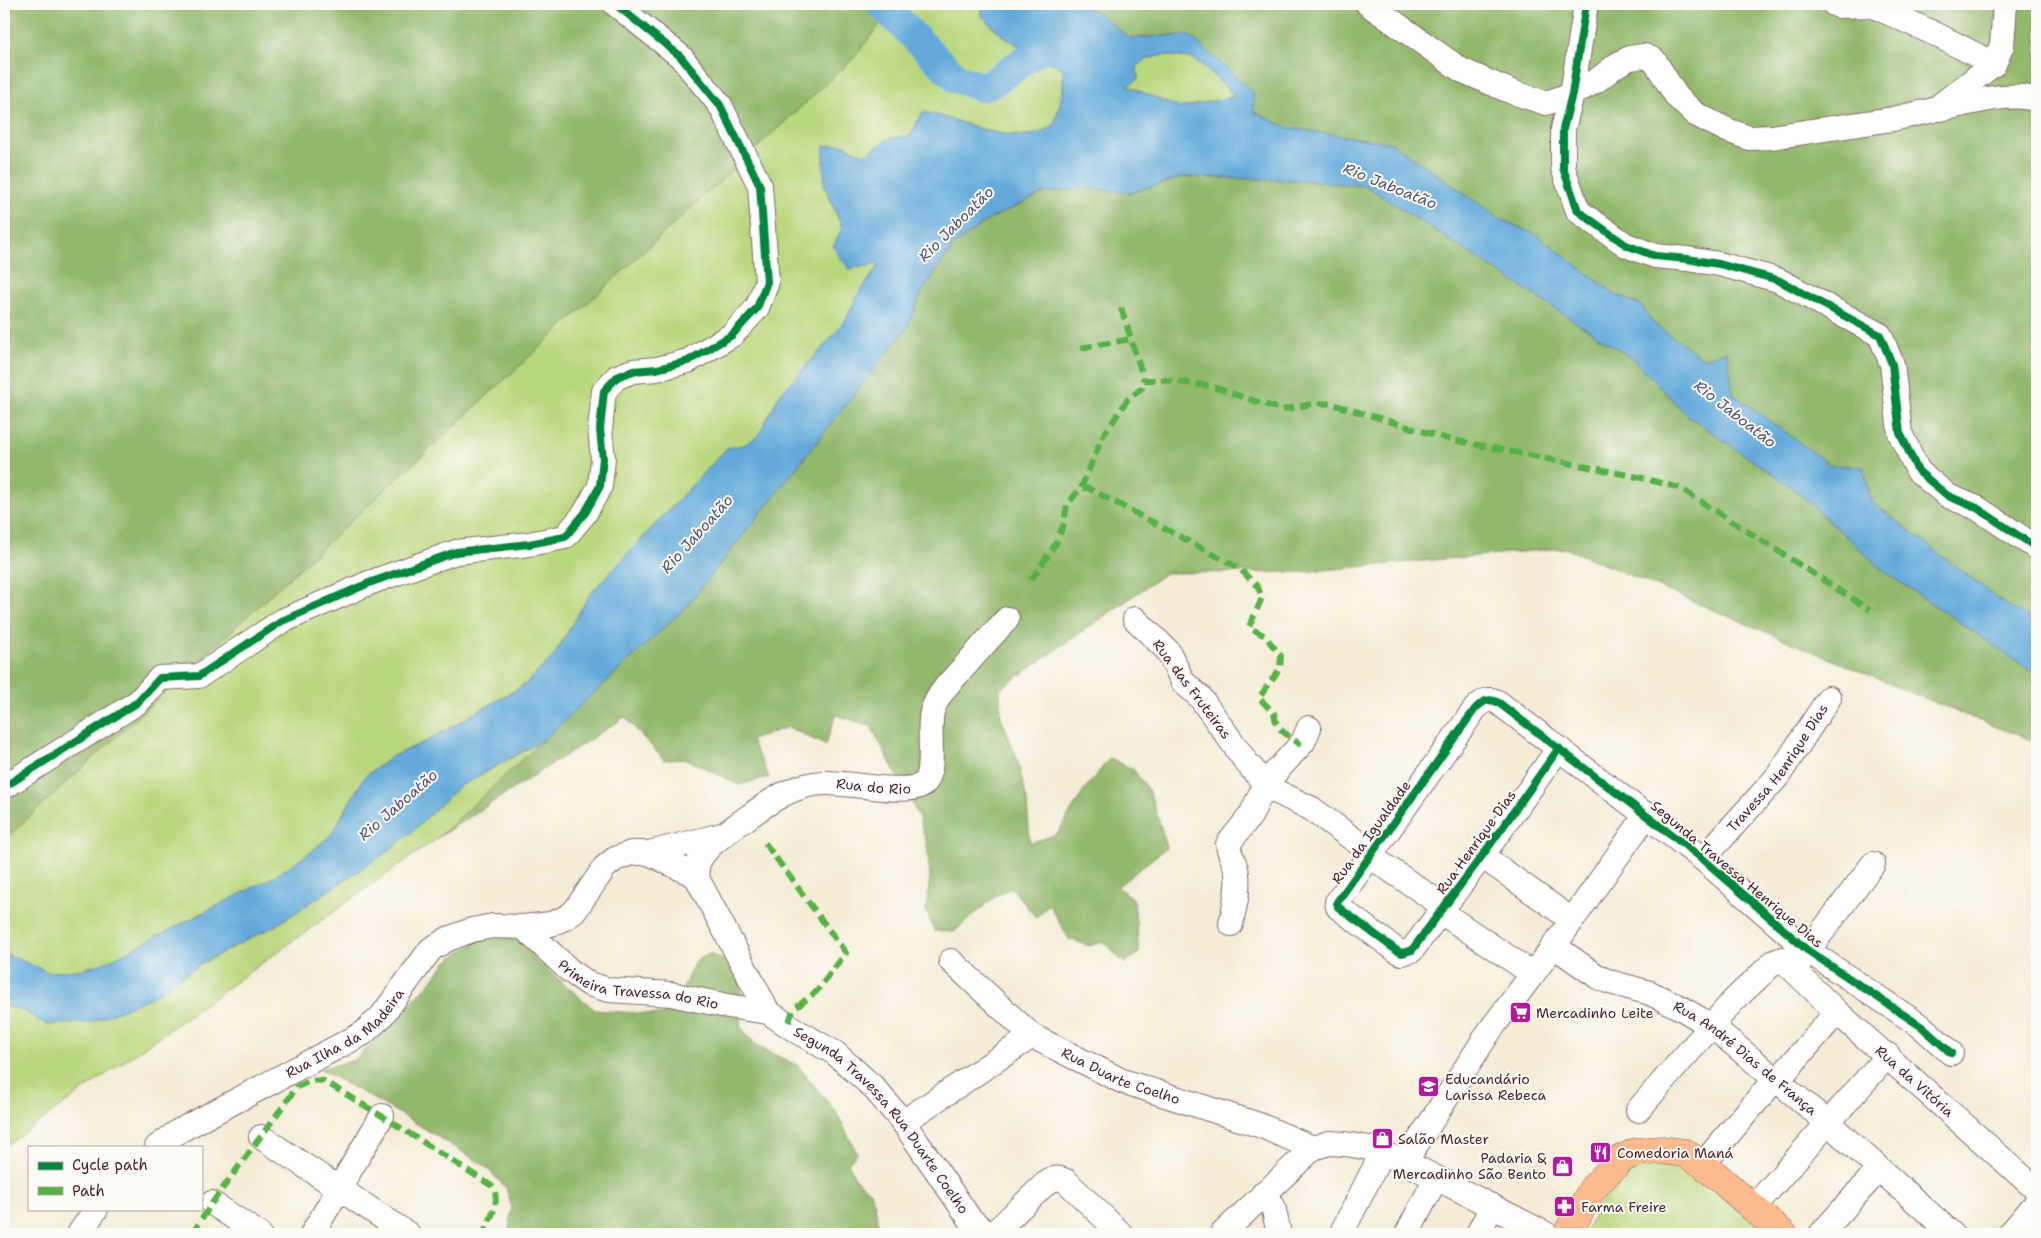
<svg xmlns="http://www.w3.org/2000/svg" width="2041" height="1238" viewBox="0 0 2041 1238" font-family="'Shantell Sans',sans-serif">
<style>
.green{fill:#b9d77d;stroke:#827b54}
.forest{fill:#92b86c;stroke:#6e6c4c}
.water{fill:#64aada;stroke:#576482;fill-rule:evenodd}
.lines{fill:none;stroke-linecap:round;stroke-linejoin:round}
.river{stroke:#64aada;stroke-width:30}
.minor-casing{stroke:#866767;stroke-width:26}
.major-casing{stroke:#866767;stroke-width:29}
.minor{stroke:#fff;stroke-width:24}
.major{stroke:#fcba8e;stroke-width:28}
.quiet{stroke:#57b146;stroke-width:6;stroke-dasharray:12 6;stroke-linecap:butt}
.cycleway-casing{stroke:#fdfcf7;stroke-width:11}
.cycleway{stroke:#00873e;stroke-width:8}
.labels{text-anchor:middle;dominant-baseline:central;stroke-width:4;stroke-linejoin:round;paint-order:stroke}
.street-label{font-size:14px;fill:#4a1f2b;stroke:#fdfcf7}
.poi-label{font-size:14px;fill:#4a1f2b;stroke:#fdfcf7;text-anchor:start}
.water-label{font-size:15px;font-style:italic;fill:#545771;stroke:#fdfcf7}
</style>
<rect width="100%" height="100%" fill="#fdfcf7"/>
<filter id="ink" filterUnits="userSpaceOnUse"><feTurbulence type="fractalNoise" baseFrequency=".02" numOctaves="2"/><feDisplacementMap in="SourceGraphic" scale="10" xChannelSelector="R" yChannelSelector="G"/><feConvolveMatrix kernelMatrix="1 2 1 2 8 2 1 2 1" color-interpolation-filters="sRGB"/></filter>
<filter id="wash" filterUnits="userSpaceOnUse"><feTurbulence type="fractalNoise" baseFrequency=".0096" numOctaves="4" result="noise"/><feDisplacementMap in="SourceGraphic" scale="20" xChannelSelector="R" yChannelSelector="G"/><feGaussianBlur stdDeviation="1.12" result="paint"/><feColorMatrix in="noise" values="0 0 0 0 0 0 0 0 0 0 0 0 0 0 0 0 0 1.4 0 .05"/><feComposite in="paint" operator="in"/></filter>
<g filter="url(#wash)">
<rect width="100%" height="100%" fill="#f4ecd7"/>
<path class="green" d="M895,4H982V16L1004,37L1063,69V92L1054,126C1046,129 1037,135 1029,135C997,139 956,118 923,112L910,136L890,138L864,155L842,144L824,184L842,228L881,264L859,293L846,319L769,415L758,436L744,445L727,448L590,594L553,657L525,684L429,740L393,756L365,776L331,835L310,853L270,879L105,963L78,970L48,972L4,953V840L853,59Z
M1163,55L1190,58L1202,65L1236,96L1180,108L1127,86L1138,79L1137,67L1147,59Z
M545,739L440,836L4,1147V1007C18,1005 35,1018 47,1025L152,997L200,964L275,926L412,832L457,788Z
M1679,1161L1773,1234H1584C1599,1207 1613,1168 1648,1162C1658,1160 1669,1162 1679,1161Z"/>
<path class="forest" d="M4,4H895L853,59L4,840Z
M1079,4H2037V622L2006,605L1872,502L1863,467L1830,465L1733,394L1703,358L1654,324L1641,305L1616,295L1537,235L1502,220L1392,143L1289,128L1253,112V92L1189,35L1129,38L1098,13Z
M1183,177L1299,180L1366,186L1633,359L1688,416L1794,489L1884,571L2037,675V742L1960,713L1565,548L1303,572L1166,573L1000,689L1001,718L1017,758L1027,801L1030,843L1057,834L1085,789L1110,758L1133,769L1150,793L1167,847L1117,887L1134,900L1139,953L1124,963L1103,941L1090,946L1069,939L1049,904L1036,918L1012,888L997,895L954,932L935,931L926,911L930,877L927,844L918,815L871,726L836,715L825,745L788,727L751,740L769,777L739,785L687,759L664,760L625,717L440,836L686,607L907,328L922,292L954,245L988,220L1043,193L1086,188L1131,193Z
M516,937L538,962L595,1010L660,1015L673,1010L695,961L710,954L731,963L741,982L740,1026L754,1043L769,1052L797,1065L836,1112L857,1153L848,1163L856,1180L870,1192L875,1204L878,1225L890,1231L904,1232L907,1234H508L512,1208L506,1188L484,1165L404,1116L320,1069L355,1060L429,984L446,962L478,940Z"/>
<path class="water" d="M982,4H1079L1098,13L1129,38L1189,35L1253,92L1254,112L1289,128L1392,143L1502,220L1537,235L1616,295L1641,305L1654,324L1703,358L1727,351L1733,394L1830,465L1863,467L1872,502L2006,605L2037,622V675L1884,571L1794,489L1688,416L1633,359L1366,186L1299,180L1183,177L1131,193L1086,188L1043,193L988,220L954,245L922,292L907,328L686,607L545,739L457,788L412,832L384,854L275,926L200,964L152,997L89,1023L47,1025L26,1012L8,1006L4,1007V953L48,972L78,970L104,963L270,879L310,853L331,835L365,776L393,756L429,740L526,684L553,657L590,594L727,448L744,445L758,436L781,393L828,342L846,319L859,293L880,264L849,269L833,247L842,228L824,184V146L842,144L864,155L890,138L910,136L923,112C956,118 995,139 1029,135C1037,135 1046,129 1054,126L1063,92V69L1004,37L982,16ZM1163,55L1190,58L1202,65L1235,96L1180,108L1128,86L1138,79L1137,67L1147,59Z"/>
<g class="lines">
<path class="river" d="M881,4L956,78L980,87L991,84L1037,51L1053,46L1072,49"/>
</g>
</g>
<g filter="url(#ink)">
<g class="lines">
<defs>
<g id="minor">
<path d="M1368,4L1461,70L1512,92L1546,103L1572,94L1596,81L1618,64L1630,58L1644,56L1654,60L1677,97L1695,114L1727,130L1749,138L1772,137L1893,119L1934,110L1994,64L2002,45L2005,4"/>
<path d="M1586,4L1572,94L1563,129V168L1578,211L1626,245L1655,256L1687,259L1719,264L1778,280L1880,335L1892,364L1900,433L1918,471L1948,496L1977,508L2037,548"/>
<path d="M1834,4L1839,6L1871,5L1931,32L1994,64"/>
<path d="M1941,109C1969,104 2010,90 2037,100"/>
<path d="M1135,619L1168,651L1183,682L1200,697L1247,763L1269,788L1312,809L1372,853"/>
<path d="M1559,748L1482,856L1412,950L1402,953L1396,950L1338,907L1337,902L1340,898L1475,709C1483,701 1489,697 1499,703L1703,859L1807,950L1922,1027L1951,1053"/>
<path d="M4,787L138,702L160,678L199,676L282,621L369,583L456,552L529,544L565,537L585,513L600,486L603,459L600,429L604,391L617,377L633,371L657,369L688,361L732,335L757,308L767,282L760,186L720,105L680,56L615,4"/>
<path d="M649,853L722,835"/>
<path d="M1370,856L1445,907"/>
<path d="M1482,856L1572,920"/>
<path id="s1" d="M1703,859L1778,776L1829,698"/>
<path id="s2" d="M696,876C697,871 697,865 699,861C706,846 725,834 737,825C764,806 790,784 824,783C849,782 902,795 922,785C938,777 926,726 933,709C939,692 952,680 964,667C978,651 992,635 1007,619"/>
<path d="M1441,912L1533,974"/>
<path d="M1231,924C1234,908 1239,891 1237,874C1236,863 1229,855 1228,844L1251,815L1265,784L1303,742L1309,728"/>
<path id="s3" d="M523,927L569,970L589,984L609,990L671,994L727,1006L768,1012L798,1032L835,1053L873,1087L903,1122L970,1219L988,1234"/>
<path id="s4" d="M1554,946L1598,977L1610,982L1650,993L1681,1008L1713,1027L1827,1122L1952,1234"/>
<path id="s5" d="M951,961L1032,1036L1122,1081L1259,1125L1313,1148"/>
<path d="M1798,964L1873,864"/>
<path d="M1778,1080L1837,1012"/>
<path id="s6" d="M1638,1110L1733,1001L1774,962L1782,959L1837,1012L2037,1190"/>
<path d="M903,1122L1032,1036"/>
<path d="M261,1137L408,1234"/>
<path id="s7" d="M157,1147L179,1131L362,1034L381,1017L431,949L448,939L472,930L493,926L523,927L551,924L565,918L574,912L605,867L615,859L631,853H649L696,876L768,1012"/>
<path d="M1405,1162L1491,1029L1554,946L1647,814"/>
<path d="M1703,1164L1776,1078"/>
<path d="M1263,1194L1273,1206L1279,1234"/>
<path d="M212,1203L259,1234"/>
<path d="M1753,1208L1888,1055"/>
<path d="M79,1234L96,1209"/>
<path d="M312,1234L382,1116"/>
<path d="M993,1234L1045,1184C1053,1179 1056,1176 1066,1181L1121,1234"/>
<path d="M1222,1234L1313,1148L1329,1143L1345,1144L1369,1148L1405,1162L1546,1234"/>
<path d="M1341,1234L1382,1153"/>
<path d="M1407,1234L1436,1178"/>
<path d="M1478,1234L1492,1206"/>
<path d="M1821,1234L1879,1169"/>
<path d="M2010,1234L2037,1202"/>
</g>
<path id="major" d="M1567,1234L1593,1188L1621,1159L1636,1152L1661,1150L1685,1153L1703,1164L1783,1234"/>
</defs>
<use href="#minor" class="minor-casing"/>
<use href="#major" class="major-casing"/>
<use href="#minor" class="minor"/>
<use href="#major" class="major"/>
<path class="quiet" d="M1121,308L1144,380
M1081,348L1131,339
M1081,488L1103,436L1128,399L1142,388L1144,380H1164L1210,386L1282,410L1316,403L1332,404L1448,439L1638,477L1680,488L1870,610
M1031,580L1057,542L1064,523L1067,505L1081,488H1088L1239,568L1258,587L1262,598L1249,627L1265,636L1281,656L1280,668L1259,698L1274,713L1276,722L1282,731L1301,745
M765,843L846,953L817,991L793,1010L788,1025
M192,1234L212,1203L297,1087C307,1082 314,1079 324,1081L382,1116L492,1186C502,1200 490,1220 483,1234"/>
<defs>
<path id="cycleway" d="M1586,4L1572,94L1563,129V168L1578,211L1626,245L1655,256L1687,259L1719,264L1778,280L1880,335L1892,364L1900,433L1918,471L1948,496L1977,508L2037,548
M1559,748L1482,856L1412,950L1402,953L1396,950L1338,907L1337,902L1340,898L1475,709C1483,701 1489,697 1499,703L1703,859L1807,950L1922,1027L1951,1053
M4,787L138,702L160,678L199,676L282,621L369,583L456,552L529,544L565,537L585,513L600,486L603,459L600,429L604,391L617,377L633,371L657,369L688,361L732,335L757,308L767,282L760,186L720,105L680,56L615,4"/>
</defs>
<use href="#cycleway" class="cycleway-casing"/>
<use href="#cycleway" class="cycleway"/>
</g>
</g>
<defs>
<symbol id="supermarket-square" viewBox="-11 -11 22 22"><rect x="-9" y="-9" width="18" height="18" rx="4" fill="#b5179e" stroke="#fdfcf7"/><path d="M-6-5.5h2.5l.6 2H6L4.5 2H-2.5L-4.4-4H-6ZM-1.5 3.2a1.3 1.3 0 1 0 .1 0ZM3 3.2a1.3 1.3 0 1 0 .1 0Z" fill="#fff"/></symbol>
<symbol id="school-square" viewBox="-11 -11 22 22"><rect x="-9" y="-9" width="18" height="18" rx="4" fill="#b5179e" stroke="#fdfcf7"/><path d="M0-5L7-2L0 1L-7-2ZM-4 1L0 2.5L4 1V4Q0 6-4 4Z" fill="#fff"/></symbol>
<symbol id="shop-square" viewBox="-11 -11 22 22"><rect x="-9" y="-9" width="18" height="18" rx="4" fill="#b5179e" stroke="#fdfcf7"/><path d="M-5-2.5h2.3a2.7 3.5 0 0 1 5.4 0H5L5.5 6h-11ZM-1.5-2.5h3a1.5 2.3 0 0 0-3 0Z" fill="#fff"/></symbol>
<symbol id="restaurant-square" viewBox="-11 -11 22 22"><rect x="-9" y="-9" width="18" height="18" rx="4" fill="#b5179e" stroke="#fdfcf7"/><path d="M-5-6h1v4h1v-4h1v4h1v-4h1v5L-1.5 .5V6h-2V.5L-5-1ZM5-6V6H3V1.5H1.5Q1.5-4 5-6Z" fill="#fff"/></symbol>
<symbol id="pharmacy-square" viewBox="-11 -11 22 22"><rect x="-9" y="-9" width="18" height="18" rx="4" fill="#b5179e" stroke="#fdfcf7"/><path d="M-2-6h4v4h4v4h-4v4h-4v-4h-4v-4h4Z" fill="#fff"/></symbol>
</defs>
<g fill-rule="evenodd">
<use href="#supermarket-square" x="1508" y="1000" width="25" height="25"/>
<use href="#school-square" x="1416" y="1074" width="25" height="25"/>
<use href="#shop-square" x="1370" y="1126" width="25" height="25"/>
<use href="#restaurant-square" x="1588" y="1140" width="25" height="25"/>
<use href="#shop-square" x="1550" y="1154" width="25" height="25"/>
<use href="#pharmacy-square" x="1552" y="1194" width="25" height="25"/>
</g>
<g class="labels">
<g class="street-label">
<text transform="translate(1192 689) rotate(53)">Rua das Fruteiras</text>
<text stroke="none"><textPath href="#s1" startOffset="118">Travessa Henrique Dias</textPath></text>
<text stroke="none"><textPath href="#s2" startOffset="216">Rua do Rio</textPath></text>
<text transform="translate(1371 832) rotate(-54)">Rua da Igualdade</text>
<text transform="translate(1476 842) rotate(-54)">Rua Henrique Dias</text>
<text transform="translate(1737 874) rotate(40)">Segunda Travessa Henrique Dias</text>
<text stroke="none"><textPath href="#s3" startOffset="135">Primeira Travessa do Rio</textPath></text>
<text stroke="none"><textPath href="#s7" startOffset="221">Rua Ilha da Madeira</textPath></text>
<text stroke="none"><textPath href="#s4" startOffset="224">Rua André Dias de França</textPath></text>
<text stroke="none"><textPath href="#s5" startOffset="208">Rua Duarte Coelho</textPath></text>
<text stroke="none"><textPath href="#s6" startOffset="390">Rua da Vitória</textPath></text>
<text stroke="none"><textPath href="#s3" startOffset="428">Segunda Travessa Rua Duarte Coelho</textPath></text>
</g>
<g class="poi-label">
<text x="1536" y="1013">Mercadinho Leite</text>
<text x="1445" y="1079">Educandário<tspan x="1445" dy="16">Larissa Rebeca</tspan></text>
<text x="1398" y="1139">Salão Master</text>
<text x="1617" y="1153">Comedoria Maná</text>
<text x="1546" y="1158" text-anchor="end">Padaria &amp;<tspan x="1546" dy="16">Mercadinho São Bento</tspan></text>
<text x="1581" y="1207">Farma Freire</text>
</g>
<g class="water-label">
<text transform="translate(1390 186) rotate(22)">Rio Jaboatão</text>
<text transform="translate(956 224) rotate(-45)">Rio Jaboatão</text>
<text transform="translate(1735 414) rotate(38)">Rio Jaboatão</text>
<text transform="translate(697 534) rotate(-48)">Rio Jaboatão</text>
<text transform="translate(398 805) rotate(-41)">Rio Jaboatão</text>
</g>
</g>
<rect width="2041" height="1238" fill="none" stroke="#fdfcf7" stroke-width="20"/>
<rect x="28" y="1146" width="175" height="65" fill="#fdfcf7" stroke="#b5a4a5"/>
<rect x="38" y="1162" width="25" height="8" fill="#00873e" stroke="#b5a4a5"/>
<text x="72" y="1170" font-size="15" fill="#4a1f2b">Cycle path</text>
<rect x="38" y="1187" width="25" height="8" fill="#57b146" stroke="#b5a4a5"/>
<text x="72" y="1196" font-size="15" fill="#4a1f2b">Path</text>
</svg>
